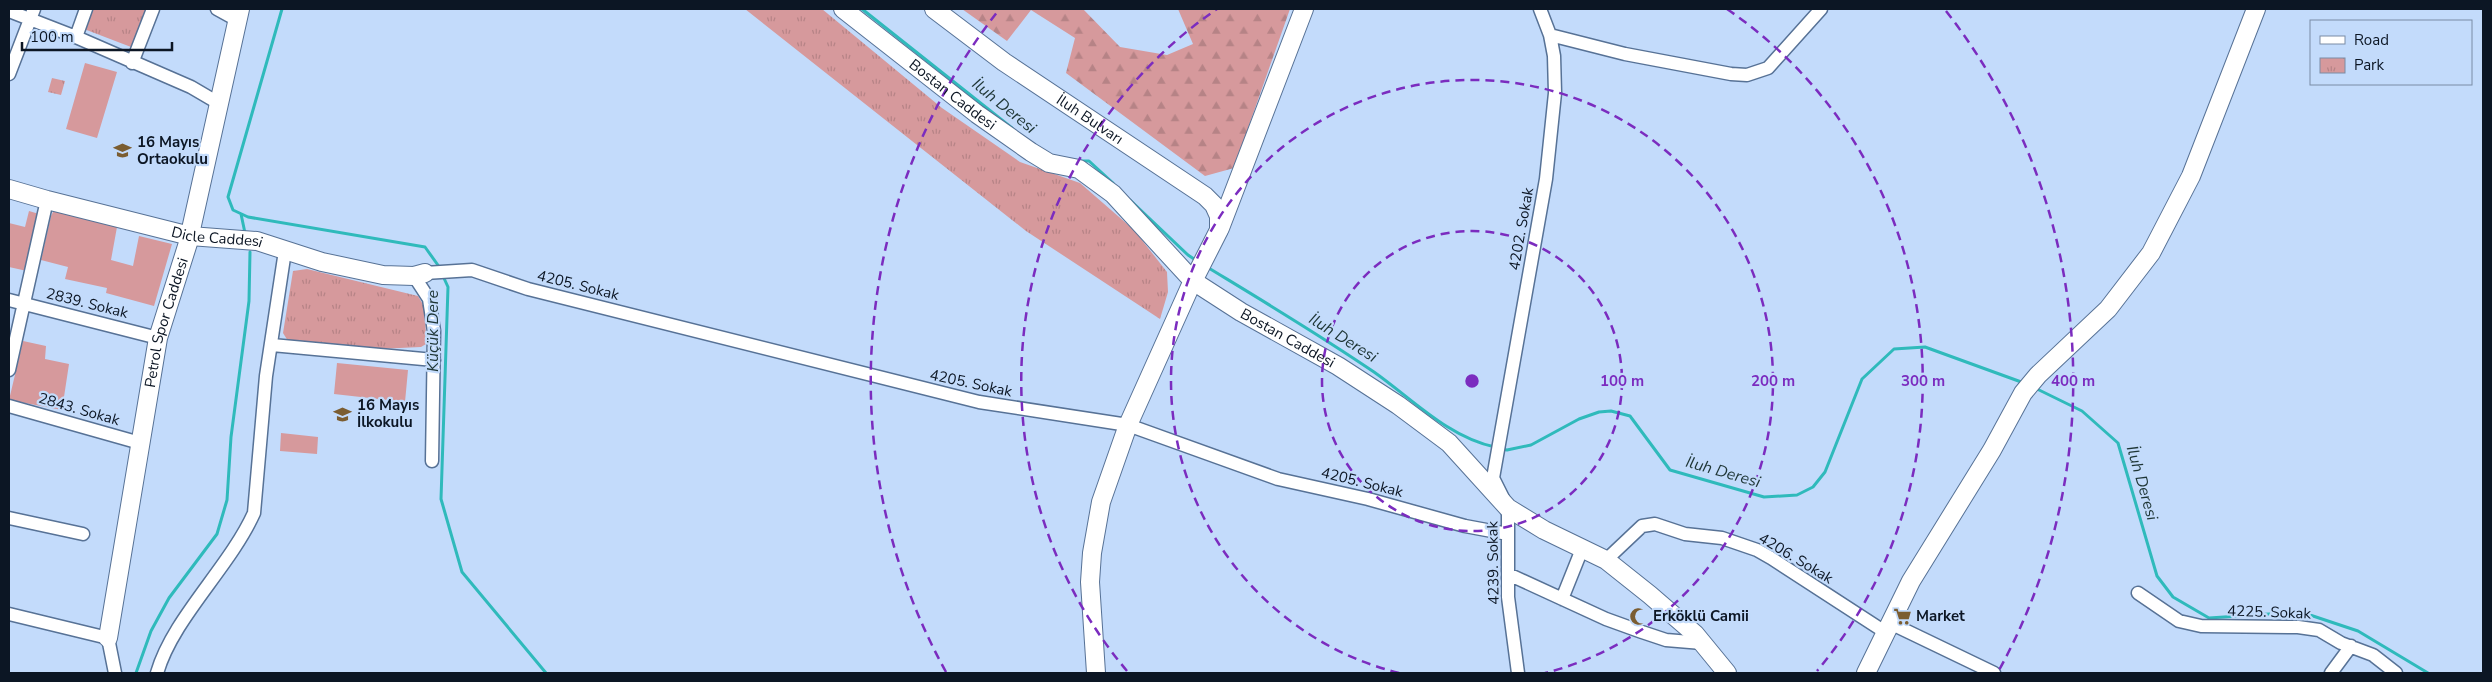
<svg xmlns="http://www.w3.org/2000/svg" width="2492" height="682" viewBox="0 0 2492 682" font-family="'Nunito Sans',sans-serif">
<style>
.green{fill:#d6999c}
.forest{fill:url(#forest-firs)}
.park{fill:url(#park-tufts)}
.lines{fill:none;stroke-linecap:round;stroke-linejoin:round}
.stream{stroke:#2fbabb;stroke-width:3}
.street-casing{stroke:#577296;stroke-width:15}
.secondary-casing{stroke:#577296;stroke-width:20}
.street{stroke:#fff;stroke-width:12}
.secondary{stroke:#fff;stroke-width:18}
.ring{fill:none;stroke:#7b2cbf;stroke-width:2.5;stroke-dasharray:9 6}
.labels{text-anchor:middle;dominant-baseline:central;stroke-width:4.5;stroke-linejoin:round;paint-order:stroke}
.street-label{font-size:15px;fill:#0c1624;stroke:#c3dbfb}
.poi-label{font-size:15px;font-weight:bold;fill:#0c1624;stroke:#c3dbfb;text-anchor:start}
.water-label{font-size:16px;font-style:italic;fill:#1e3535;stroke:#c3dbfb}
.centre{fill:#7b2cbf;stroke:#c3dbfb;stroke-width:2.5}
.ring-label{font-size:15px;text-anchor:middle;font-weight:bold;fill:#7b2cbf;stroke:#c3dbfb;stroke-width:4.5;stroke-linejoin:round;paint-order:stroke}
</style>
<defs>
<pattern id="forest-firs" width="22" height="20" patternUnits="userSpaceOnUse" patternTransform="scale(1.25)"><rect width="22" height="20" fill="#d6999c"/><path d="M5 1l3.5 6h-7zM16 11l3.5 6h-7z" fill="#b68386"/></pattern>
<pattern id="park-tufts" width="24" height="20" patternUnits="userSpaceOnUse" patternTransform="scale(1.25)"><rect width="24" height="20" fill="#d6999c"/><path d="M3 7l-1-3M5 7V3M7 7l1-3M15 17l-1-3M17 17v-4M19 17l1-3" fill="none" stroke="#b68386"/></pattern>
</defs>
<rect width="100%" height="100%" fill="#c3dbfb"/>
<path class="green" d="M85,63L117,72L97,138L66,129Z
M54,210L117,227L111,260L133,266L139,236L172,244L154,306L106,293L107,288L65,279L68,267L41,260L51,216Z
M29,211L39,214L27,271L9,267V223L25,227Z
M23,341L46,346L45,359L69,364L62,410L9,400Z
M337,363L408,370L405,402L334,394Z
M281,433L318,437L317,454L280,451Z"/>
<path class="forest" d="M962,9H1083L1120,47L1167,55L1193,44L1178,9H1290L1234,168L1205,176L1066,73L1075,38L1031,10L1007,41Z"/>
<path class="park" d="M92,9H147L131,47L84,29Z
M745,9H822L942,108L1020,162L1080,183L1134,230L1167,272L1168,292L1160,319L1026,231Z
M52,78L65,81L61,95L48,92Z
M307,269L418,296L425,308L426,344L421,347L378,349L288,341L283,333L293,271Z"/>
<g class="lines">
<path class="stream" d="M282,9L228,197L233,210L248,217L425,247L440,268
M862,9L1012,128
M1080,161H1089L1113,183
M1130,200L1188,255L1197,261
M241,214L245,233
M1207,267C1263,301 1320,335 1374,372C1411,398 1449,438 1495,447
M443,276L448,287L441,499L462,572L546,673
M2035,388L2082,411L2118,443L2157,576L2173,597L2209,618L2301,612L2358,631L2428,673
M1501,449L1507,450L1531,445L1579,419L1599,412L1611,411L1630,416L1670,470L1764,497L1797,495L1813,487L1825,472L1862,379L1894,349L1925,347L2024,383
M136,673L151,631L169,598L217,534L227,500L231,437L249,301L250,252"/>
<defs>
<path id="street" d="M217,9L237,20
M9,11L76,37L191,87L220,104
M1550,35L1625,54L1731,74L1747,75L1768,68L1821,9
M76,37L86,9
M132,63L153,9
M9,74L34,9
M425,273L472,270L528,289L979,402L1128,425L1278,479L1368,499L1465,526L1508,534
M414,276L429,299L434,331L432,461
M9,300L158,338
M272,345L434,360
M9,370L47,200
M9,406L140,443
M9,518L83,534
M1606,560L1642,526L1655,524L1685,534L1722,538L1757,550L1771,558L1885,632
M1508,574L1606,619L1642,632L1666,640L1702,643
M2138,593L2179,621L2201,626L2298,627L2319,630L2341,643L2373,655L2396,673
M1562,599L1582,549
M9,614L108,638L115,673
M1890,623L1994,673
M157,673C173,618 229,568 254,513L266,376L285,251
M1518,673L1508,597V508L1493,478L1546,179L1555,93L1554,56L1550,35L1540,9
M2331,673L2351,646"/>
<g id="secondary">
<path id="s1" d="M843,9L977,114L1031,152L1049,163L1079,169L1113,194L1193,281L1241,312L1338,366L1398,405L1449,443L1508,508L1544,530L1606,560L1650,595L1695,634L1727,673"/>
<path id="s2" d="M934,9L1004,62L1205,196L1214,205L1219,216V230L1190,287L1128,425L1101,502L1092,553L1090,582L1096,673"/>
<path id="s3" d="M9,189L47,200L190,236L257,241L322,262L383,275L414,276L425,273"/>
<path d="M1220,228L1304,9"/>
<path id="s4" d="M108,638L158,338L188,243L240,9"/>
<path d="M1866,673L1911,581L1992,450L2023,393L2038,375L2108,309L2151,253L2191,176L2256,9"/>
</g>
</defs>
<use href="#street" class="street-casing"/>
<use href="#secondary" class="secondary-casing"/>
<use href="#street" class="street"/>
<use href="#secondary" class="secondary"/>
</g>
<g class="ring">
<circle cx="1472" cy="381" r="150"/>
<path d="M1399 673A301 301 0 1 1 1545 673"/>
<path d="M1127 671A451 451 0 0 1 1217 9M1727 9A451 451 0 0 1 1817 671"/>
<path d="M946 672A601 601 0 0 1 998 11M1946 11A601 601 0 0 1 1998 672"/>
</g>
<defs>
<symbol id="school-bare" viewBox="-9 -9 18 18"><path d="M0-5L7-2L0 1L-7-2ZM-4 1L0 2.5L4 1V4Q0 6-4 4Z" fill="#7b5d31" stroke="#c3dbfb" stroke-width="2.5" paint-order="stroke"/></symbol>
<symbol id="mosque-bare" viewBox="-9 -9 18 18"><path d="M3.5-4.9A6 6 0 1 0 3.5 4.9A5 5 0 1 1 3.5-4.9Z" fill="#7b5d31" stroke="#c3dbfb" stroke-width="2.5" paint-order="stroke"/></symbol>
<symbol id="supermarket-bare" viewBox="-9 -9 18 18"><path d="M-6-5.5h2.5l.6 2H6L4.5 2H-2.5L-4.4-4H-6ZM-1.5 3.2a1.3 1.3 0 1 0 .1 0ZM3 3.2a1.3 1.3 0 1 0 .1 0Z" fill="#7b5d31" stroke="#c3dbfb" stroke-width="2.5" paint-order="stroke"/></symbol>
</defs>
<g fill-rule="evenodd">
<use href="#school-bare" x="110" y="138" width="25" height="25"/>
<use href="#school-bare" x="330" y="402" width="25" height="25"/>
<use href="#mosque-bare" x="1626" y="604" width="25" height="25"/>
<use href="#supermarket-bare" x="1890" y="604" width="25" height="25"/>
</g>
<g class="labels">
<g class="street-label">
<text stroke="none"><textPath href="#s1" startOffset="139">Bostan Caddesi</textPath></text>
<text stroke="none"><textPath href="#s2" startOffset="191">İluh Bulvarı</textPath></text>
<text transform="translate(1521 229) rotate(-80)">4202. Sokak</text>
<text stroke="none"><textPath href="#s3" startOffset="214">Dicle Caddesi</textPath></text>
<text transform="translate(578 285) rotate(14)">4205. Sokak</text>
<text transform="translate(87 303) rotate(14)">2839. Sokak</text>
<text stroke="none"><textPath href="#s4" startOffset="321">Petrol Spor Caddesi</textPath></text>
<text stroke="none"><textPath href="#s1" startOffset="559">Bostan Caddesi</textPath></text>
<text transform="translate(971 383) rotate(12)">4205. Sokak</text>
<text transform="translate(79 409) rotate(16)">2843. Sokak</text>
<text transform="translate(1362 482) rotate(14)">4205. Sokak</text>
<text transform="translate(1796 558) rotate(31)">4206. Sokak</text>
<text transform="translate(1493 563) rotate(-91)">4239. Sokak</text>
<text transform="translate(2269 612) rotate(2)">4225. Sokak</text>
</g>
<g class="poi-label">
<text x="137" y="142">16 Mayıs<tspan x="137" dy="17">Ortaokulu</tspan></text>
<text x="357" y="405">16 Mayıs<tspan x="357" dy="17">İlkokulu</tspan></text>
<text x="1653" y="616">Erköklü Camii</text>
<text x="1916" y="616">Market</text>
</g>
<g class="water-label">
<text transform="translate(1004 106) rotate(39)">İluh Deresi</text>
<text transform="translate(433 331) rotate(-90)">Küçük Dere</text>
<text transform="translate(1343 338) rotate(32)">İluh Deresi</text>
<text transform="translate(1723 472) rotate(16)">İluh Deresi</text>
<text transform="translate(2142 483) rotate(74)">İluh Deresi</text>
</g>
</g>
<circle cx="1472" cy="381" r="8" class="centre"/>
<g class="ring-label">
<text x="1622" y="386">100 m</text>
<text x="1773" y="386">200 m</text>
<text x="1923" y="386">300 m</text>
<text x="2073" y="386">400 m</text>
</g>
<rect width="2492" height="682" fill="none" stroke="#0c1624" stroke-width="20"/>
<rect x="2310" y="20" width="162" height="65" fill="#c3dbfb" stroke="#7a8ca5"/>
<rect x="2320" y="36" width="25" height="8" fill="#ffffff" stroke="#7a8ca5"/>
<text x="2354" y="45" font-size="15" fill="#0c1624">Road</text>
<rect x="2320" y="58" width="25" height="15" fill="url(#park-tufts)" stroke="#7a8ca5"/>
<text x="2354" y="70" font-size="15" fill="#0c1624">Park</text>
<path d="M22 42v8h150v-8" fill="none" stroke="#0c1624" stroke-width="2.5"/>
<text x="30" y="42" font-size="15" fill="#0c1624" stroke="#c3dbfb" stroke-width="4" paint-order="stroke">100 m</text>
</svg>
